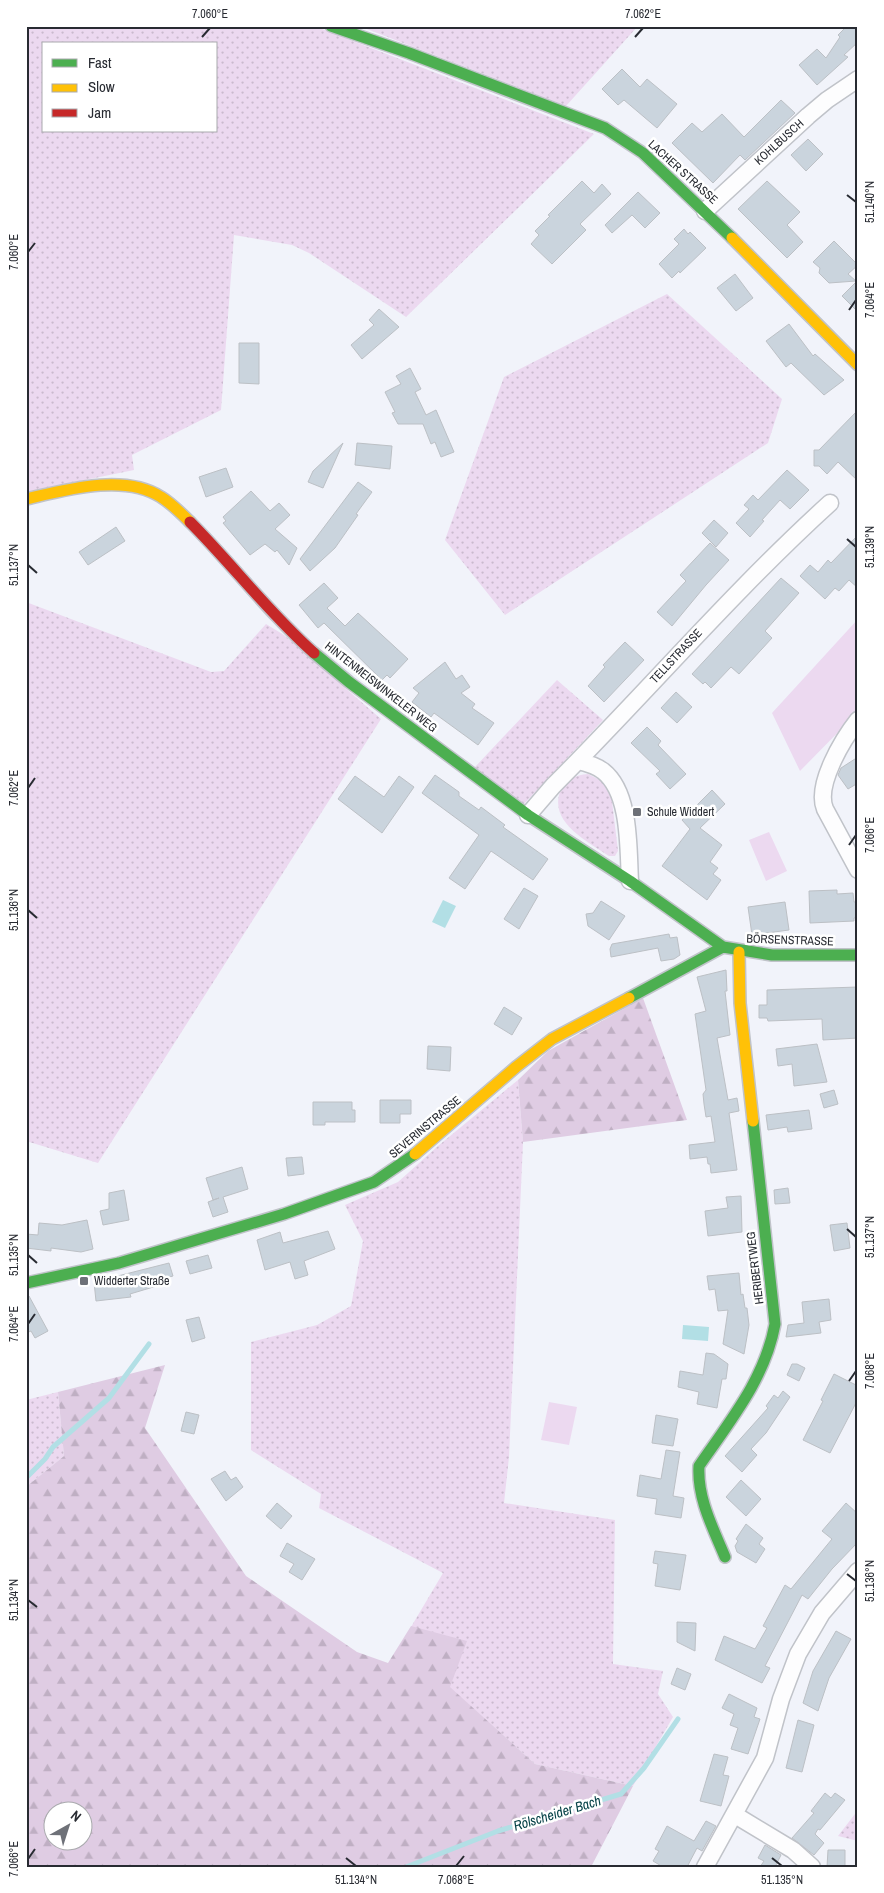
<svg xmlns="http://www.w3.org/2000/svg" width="884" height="1893" viewBox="0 0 884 1893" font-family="'Archivo Narrow',sans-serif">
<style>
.grass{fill:url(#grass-dots);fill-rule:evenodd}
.forest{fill:url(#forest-firs);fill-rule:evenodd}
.park{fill:#ecd9f0}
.water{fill:#b2dfe5}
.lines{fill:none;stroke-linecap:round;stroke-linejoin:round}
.stream{stroke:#b2dfe5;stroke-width:5}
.building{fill:#cad4dd;stroke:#bcc0c5}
.street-casing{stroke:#c0c3c9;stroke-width:19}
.fast-casing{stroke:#c0c3c9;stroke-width:14}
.slow-casing{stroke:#c0c3c9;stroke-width:14}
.jam-casing{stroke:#c0c3c9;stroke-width:14}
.street{stroke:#fdfdfe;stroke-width:16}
.fast{stroke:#4caf50;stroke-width:11}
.slow{stroke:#ffc107;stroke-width:11}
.jam{stroke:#c62828;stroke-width:11}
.ticks{fill:none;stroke:#282b32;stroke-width:2}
.poi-dot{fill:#6e7178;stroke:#fff;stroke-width:2}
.labels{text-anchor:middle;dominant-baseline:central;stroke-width:5;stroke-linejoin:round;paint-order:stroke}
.street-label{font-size:12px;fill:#282b32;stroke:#fff}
.poi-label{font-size:12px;fill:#282b32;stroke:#fff;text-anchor:start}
.water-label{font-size:14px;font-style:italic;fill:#064247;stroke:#fff}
.neatline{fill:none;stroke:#282b32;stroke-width:2}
.ticks-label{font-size:12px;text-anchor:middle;fill:#282b32}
</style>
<defs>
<pattern id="grass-dots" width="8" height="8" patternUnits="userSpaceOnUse" patternTransform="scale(1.25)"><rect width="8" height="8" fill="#ecd9f0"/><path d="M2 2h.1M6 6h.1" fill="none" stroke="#cabace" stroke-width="1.8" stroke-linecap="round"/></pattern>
<pattern id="forest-firs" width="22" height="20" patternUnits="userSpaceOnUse" patternTransform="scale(1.25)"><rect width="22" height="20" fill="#dfcce3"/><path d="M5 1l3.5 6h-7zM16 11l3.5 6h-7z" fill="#bfafc3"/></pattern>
</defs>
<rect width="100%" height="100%" fill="#f1f3fa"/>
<path class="grass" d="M26,26H314L594,134L406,317L309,253L292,245L234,235L221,410L132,455L134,470L26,492ZM44,44H216V131H44Z
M359,26H638L566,106Z
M667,294L782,399L768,443L505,615L445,540L504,377Z
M26,602L211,672L224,671L266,624L284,635L381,719L98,1163L26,1141Z
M557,680L603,720L522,806L475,767Z
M588,774L604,782L611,793L618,851L615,856H609C589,842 549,823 560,792C565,780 575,775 588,774Z
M518,1080L523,1142L509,1457L504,1503L615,1520L613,1664L663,1671L658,1694L673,1717L633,1786L535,1764L449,1687L411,1627L443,1573L319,1508L321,1494L251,1450V1342L317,1325L351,1306L363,1241L345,1205L398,1182L438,1146Z
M58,1392L64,1456L26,1487V1400Z
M858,1810V1841L838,1836Z"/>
<path class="forest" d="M643,998L687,1120L523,1142L518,1080L548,1051Z
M165,1365L145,1428L246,1576L357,1652L388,1663L411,1626L467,1641L450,1687L535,1764L633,1786L591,1867H26V1487L64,1456L58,1392ZM52,1810H82V1840H52Z"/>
<path class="park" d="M858,619V712L800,771L772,713Z
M769,832L787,871L766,881L749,840Z
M549,1402L577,1407L569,1445L541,1440Z"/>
<path class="water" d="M443,900L456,906L445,928L432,922Z
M683,1325L709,1327L708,1341L682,1339Z"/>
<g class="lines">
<path class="stream" d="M26,1478L45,1459L53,1447L109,1398L149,1344
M406,1867L498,1831L621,1794L644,1768L678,1719"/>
</g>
<path class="building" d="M847,26H858V42L844,55L848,57L817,85L799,65L817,49L826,58L840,37L838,35Z
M622,69L640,87L647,79L677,104L657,128L624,100L618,105L602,89Z
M781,100L795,113L745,160L740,155L713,183L672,143L692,123L702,132L722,114L744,137Z
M808,139L823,154L806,171L791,155Z
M582,181L594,193L602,184L611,194L580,224L586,230L552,264L531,244L539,235L535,231L550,216L548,215Z
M767,181L800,212L787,225L803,242L787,258L738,209Z
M638,192L660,213L645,228L632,215L612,233L605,225Z
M684,229L688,234L690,232L706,248L680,273L679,271L672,278L659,264L679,244L674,239Z
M834,241L858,265L848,274L856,281L829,283L819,273L820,268L813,262Z
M735,274L753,298L736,311L717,288Z
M858,280V312L842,296Z
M379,309L399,327L362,359L351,345L374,325L369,320Z
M789,324L813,356L815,354L844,380L824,395L791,363L786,367L766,341Z
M239,343H259V384L239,383Z
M410,368L421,389L415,392L426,415L436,410L454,452L441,457L435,442L431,444L423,424H398L392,413L395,412L385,392L401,384L396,376Z
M858,410V481L838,462L827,474L819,466H814V450H819Z
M343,443L323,488L308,482L313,471Z
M357,443L392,446L390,469L355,465Z
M226,468L233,487L206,497L199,477Z
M787,470L809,490L790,509L780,500L762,520L764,521L750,537L736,523L749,509L744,505L753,495L758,500Z
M358,482L372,492L356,514L358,515L335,548L310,571L300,559Z
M251,491L270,511L279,503L290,515L275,529L297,548L289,565L277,550L275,552L265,544L250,555L223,523L226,521L223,517Z
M714,520L728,533L716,547L702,533Z
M116,527L125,541L88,565L79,552Z
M858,535V588L849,580L839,591L835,588L825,599L800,576L810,565L818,572L828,560L831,563Z
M710,543L729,560L706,585L672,626L657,612L686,581L680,575Z
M781,578L799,593L765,631L772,638L739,674L731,667L711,688L705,682L703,684L692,674Z
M324,583L338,598L327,608L345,626L358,613L408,659L390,678L387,675L382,680L324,623L318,628L299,605Z
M625,642L644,660L604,702L588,686L605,667L603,665Z
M445,662L456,679L462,675L470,687L461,693L475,704L472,708L494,723L478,745L434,713L431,717L412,702L419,693L413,688Z
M676,692L692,707L677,723L661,708Z
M647,727L661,741L658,745L686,774L670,789L656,774L660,771L631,743Z
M858,757V783L848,789L838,775L841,768Z
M435,775L459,792V796L479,810L481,807L505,825L503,827L548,859L533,880L491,851L465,889L449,878L479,835L422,793Z
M355,776L384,797L399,776L414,787L382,833L338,799Z
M712,790L725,804L700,828L722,845L710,862L718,868L713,874L721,880L707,900L662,866L690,829L682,820Z
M524,888L538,896L519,929L504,919Z
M837,890V894L853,893L854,902H858V917L854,918V921L810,923L809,891Z
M601,901L625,916L609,940L588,926L586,914L593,913Z
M785,902L789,930L752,935L748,907Z
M669,934L670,938L677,937L680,955L674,959L661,961L658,948L611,957L610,949L612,944Z
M726,970L727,991H725L730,1035L717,1038L728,1100L737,1098L738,1104L739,1111L729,1113L737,1170L711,1173L710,1164H708L707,1157L690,1159L689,1145L715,1142L711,1116L706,1117L704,1104L703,1094L706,1090L695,1014L706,1011L697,977Z
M858,987V1038L823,1040L822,1019L768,1021L767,1018H759V1005H767V990Z
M504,1007L522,1018L512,1035L494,1024Z
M817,1044L827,1082L794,1086L792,1064L778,1066L776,1049Z
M428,1046L451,1047L450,1071L427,1069Z
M834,1090L838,1104L824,1108L820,1094Z
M380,1100H411V1114H400V1123H380Z
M313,1102H352V1110H355V1122H325V1125H313Z
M809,1110L812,1129L788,1132L787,1127L768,1130L766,1115Z
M302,1157L304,1174L288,1176L286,1158Z
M242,1167L248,1189L223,1197L228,1212L213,1217L208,1202L219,1198L213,1200L206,1178Z
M788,1188L790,1203L775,1204L774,1190Z
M124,1190L129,1220L103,1225L100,1211L109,1209V1193Z
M741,1196L742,1232L708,1236L705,1211L728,1208L726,1197Z
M87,1220L93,1249L81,1252L51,1248V1251L26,1248V1234L38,1235L39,1223L62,1225Z
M847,1223L850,1248L834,1251L830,1225Z
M328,1231L335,1249L304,1261L308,1275L295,1279L290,1262L265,1270L257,1240L280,1232L283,1243Z
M208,1255L212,1268L190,1274L186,1261Z
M169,1263L173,1276L159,1280L160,1285L130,1294L131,1297L96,1301L94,1282Z
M739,1273L741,1295L743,1294L745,1308H747L749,1325L744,1354L723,1344L728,1310L718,1311L715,1289L709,1290L707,1276Z
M26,1296H29L48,1331L35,1338L31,1331L26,1333Z
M829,1299L831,1320L819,1322L821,1333L786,1337L788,1325L804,1323L802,1302Z
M199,1317L205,1338L192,1342L186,1320Z
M706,1353L714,1354L728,1364L726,1379H722L717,1408L697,1404L699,1392L678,1387L680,1371L703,1375Z
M792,1364H797L805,1368L799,1381L787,1375Z
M834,1374L858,1386V1399L830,1453L803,1440L823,1401L821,1400Z
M783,1391L790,1397L766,1433L751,1449L757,1455L742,1472L725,1456L768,1408L766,1406L774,1395L778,1398Z
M186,1412L199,1415L194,1434L181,1431Z
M656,1415L678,1419L673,1446L652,1443Z
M666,1450L680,1452L673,1496L684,1498L681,1518L655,1514L657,1499L637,1496L640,1475L661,1479Z
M225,1471L231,1480L236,1477L243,1487L226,1501L211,1479Z
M741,1480L761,1499L746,1516L726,1497Z
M277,1503L292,1516L281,1529L266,1516Z
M846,1503L858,1514V1542L832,1569L808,1599L802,1595L765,1666L770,1668L762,1683L715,1660L724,1636L755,1649L767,1628L763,1626L785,1585L791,1589L832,1539L822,1531Z
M746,1524L763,1538L759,1544L765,1549L756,1563L737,1552L735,1546L738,1541L736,1539Z
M287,1543L315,1559L302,1580L289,1572L294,1564L280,1556Z
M655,1551L686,1555L680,1590L655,1586L658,1564L653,1563Z
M677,1622L696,1623L695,1651L677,1642Z
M836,1631L851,1639L829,1678L818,1711L803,1703L813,1671Z
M677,1668L691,1674L685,1690L671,1684Z
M729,1694L757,1708L754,1717L760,1719L748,1754L731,1749L738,1728L730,1725L734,1714L722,1708Z
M798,1720L814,1725L802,1772L786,1768Z
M714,1754L728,1757L723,1775L729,1776L721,1806L700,1801Z
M825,1793L831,1798L835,1793L845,1800L820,1830L818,1829L815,1834L824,1843L814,1855L792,1838L814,1813L811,1811Z
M706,1821L716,1826L702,1851L697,1848L687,1867H663L653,1861L659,1851L655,1849L667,1826L694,1841Z
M765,1845L781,1855L775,1867H760L764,1861L758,1858Z
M828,1850H845V1867H827Z"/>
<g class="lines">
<defs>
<path id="street" d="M705,211L808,116L827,100L858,79
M858,720C843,739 815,785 825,809L858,870
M578,761C587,763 595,765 603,771C631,793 628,849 630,881
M528,815L553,786C646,693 732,592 830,503
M735,1815L793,1850L812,1867
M705,1867L765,1758L781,1699L798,1654L822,1613L858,1571"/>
<path id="fast" d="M331,26L409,53L605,128L643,153L732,238
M314,653L349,682L528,815L630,881L723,947L772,955H858
M629,998L723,947
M26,1283L119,1263L284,1214L374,1182L415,1154
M725,1557C713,1528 697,1498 699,1466C730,1421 765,1379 775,1324L753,1121"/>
<path id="slow" d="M732,238L858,365
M26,499C65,490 124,473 161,497C171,503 181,513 190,522
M739,952L740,1003L753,1121
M415,1154L516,1067L552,1039L629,998"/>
<path id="jam" d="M190,522C232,564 269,613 314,653"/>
</defs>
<use href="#street" class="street-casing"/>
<use href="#fast" class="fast-casing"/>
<use href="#slow" class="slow-casing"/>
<use href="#jam" class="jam-casing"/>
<use href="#street" class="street"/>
<use href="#fast" class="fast"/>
<use href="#slow" class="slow"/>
<use href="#jam" class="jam"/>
</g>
<path class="ticks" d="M202,37L210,28M635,37L643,28M847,195L856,202M28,252L35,243M849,310L856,300M847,539L856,547M28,565L37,573M28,788L35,778M849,845L856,835M28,910L37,918M847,1229L856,1237M28,1255L37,1263M28,1324L35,1314M849,1381L856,1371M847,1574L856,1581M28,1600L37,1607M346,1858L356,1866M772,1858L782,1866M28,1859L35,1849M456,1866L464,1856"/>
<g class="poi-dot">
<rect x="632" y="807" width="10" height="10" rx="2.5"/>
<rect x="79" y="1276" width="10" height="10" rx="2.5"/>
</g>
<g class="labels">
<g class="street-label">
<text transform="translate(779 142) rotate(-42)">KOHLBUSCH</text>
<text transform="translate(683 172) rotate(42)">LACHER STRASSE</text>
<text transform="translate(676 656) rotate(-47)">TELLSTRASSE</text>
<text transform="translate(381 687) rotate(38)">HINTENMEISWINKELER WEG</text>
<text transform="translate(790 940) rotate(2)">BÖRSENSTRASSE</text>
<text transform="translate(425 1127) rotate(-40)">SEVERINSTRASSE</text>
<text transform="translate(755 1268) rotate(-97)">HERIBERTWEG</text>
</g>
<g class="poi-label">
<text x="647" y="812">Schule Widdert</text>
<text x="94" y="1281">Widderter Straße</text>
</g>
<g class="water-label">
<text transform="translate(557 1813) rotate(-17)">Rölscheider Bach</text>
</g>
</g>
<rect width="884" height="1893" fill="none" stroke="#ffffff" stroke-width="55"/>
<rect x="42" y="42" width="175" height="90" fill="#ffffff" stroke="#a9aaad"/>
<rect x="52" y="59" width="25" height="8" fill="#4caf50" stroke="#a9aaad"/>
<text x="88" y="68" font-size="15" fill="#282b32">Fast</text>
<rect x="52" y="84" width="25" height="8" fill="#ffc107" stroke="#a9aaad"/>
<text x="88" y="92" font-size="15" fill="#282b32">Slow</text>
<rect x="52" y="109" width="25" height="8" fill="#c62828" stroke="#a9aaad"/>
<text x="88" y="118" font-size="15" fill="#282b32">Jam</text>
<g transform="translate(68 1826) rotate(39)"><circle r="24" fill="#ffffff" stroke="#a9aaad"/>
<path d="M0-4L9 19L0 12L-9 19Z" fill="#6e7178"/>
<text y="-8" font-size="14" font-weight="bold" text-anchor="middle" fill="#282b32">N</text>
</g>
<rect x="28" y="28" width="828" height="1838" class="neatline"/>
<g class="ticks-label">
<text x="210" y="18">7.060°E</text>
<text x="643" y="18">7.062°E</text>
<text transform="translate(870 202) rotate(-90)" y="4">51.140°N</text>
<text transform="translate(14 252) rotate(-90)" y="4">7.060°E</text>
<text transform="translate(870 300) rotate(-90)" y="4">7.064°E</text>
<text transform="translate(870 547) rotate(-90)" y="4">51.139°N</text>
<text transform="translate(14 565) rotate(-90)" y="4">51.137°N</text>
<text transform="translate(14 788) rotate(-90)" y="4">7.062°E</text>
<text transform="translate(870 835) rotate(-90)" y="4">7.066°E</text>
<text transform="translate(14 910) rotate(-90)" y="4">51.136°N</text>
<text transform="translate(870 1237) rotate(-90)" y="4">51.137°N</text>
<text transform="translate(14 1255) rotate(-90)" y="4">51.135°N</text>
<text transform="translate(14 1324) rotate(-90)" y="4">7.064°E</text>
<text transform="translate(870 1371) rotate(-90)" y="4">7.068°E</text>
<text transform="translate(870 1581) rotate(-90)" y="4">51.136°N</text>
<text transform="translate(14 1600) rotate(-90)" y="4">51.134°N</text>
<text transform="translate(14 1859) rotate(-90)" y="4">7.066°E</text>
<text x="356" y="1884">51.134°N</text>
<text x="456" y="1884">7.068°E</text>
<text x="782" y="1884">51.135°N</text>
</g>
</svg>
